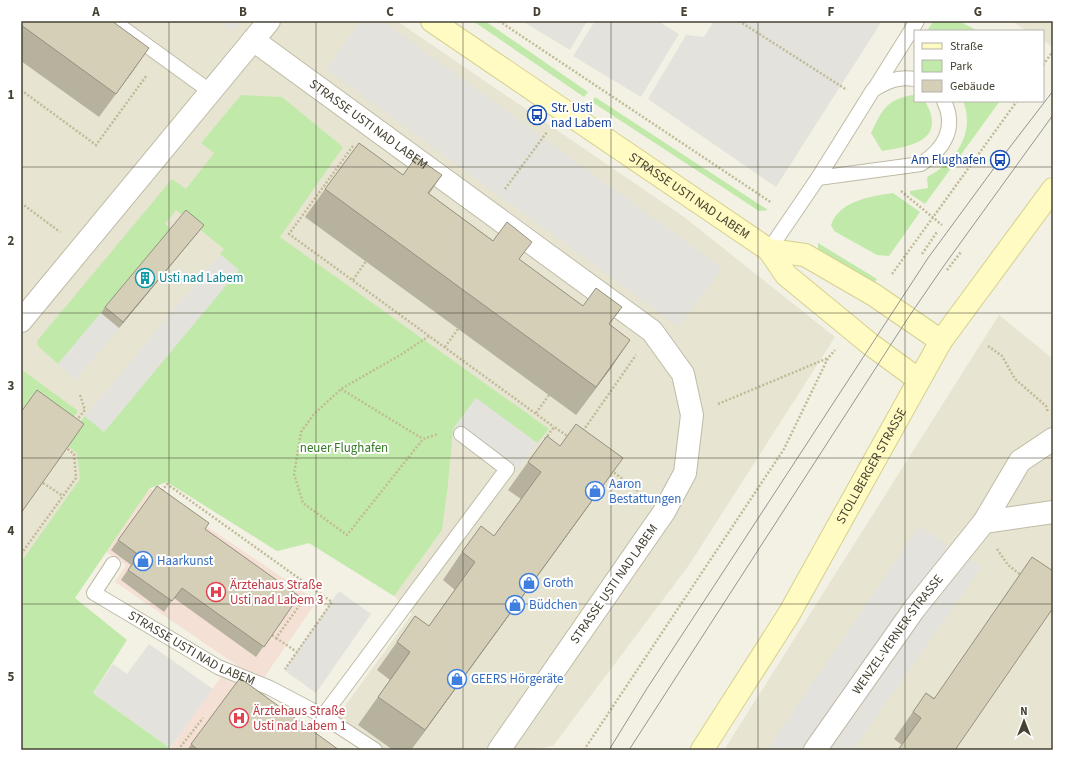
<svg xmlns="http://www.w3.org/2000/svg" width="1074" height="771" viewBox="0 0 1074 771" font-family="'Source Sans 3',sans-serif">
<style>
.residential{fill:#e7e4d1}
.medical{fill:#f5e0d6}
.green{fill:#c1eaaa}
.parking{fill:#e3e2dc}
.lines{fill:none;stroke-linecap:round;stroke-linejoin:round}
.service-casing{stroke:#bfbba6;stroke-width:16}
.minor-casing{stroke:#bfbba6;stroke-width:24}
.secondary-casing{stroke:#d5d190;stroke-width:24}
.path{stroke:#c1ba96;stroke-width:2.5;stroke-dasharray:2 2;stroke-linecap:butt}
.service{stroke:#fff;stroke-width:14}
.minor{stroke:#fff;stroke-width:22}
.secondary{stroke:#fffbc2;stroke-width:22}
.tram{stroke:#949494;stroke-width:1}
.wall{fill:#b7b29e}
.shaded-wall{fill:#959181}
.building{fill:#d5cfb8;stroke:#959181}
.grid{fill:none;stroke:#454233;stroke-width:1;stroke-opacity:0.55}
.labels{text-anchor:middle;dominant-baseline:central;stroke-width:4;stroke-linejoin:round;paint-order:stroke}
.transit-label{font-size:13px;fill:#164399;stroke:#fff;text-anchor:start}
.street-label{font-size:13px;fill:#454233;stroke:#fff}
.culture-label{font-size:13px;fill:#0d838f;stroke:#fff;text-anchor:start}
.park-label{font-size:13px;fill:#357a24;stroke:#fff}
.shop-label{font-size:13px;fill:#366cbe;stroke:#fff;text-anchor:start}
.health-label{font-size:13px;fill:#be3a42;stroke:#fff;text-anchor:start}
.neatline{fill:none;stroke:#454233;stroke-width:1.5}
.grid-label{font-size:13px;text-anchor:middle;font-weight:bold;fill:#454233}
</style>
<rect width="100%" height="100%" fill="#f3f1e4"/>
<path class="residential" d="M21,21H397L684,217L835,337L689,565L553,746L528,750H383L336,718L412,614L394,596L309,543L277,551L167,482L150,488L21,642Z
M1011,21H1053V47L1043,40V31H1028Z
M999,315L1053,359V750H724Z"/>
<path class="medical" d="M150,488L317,601L261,682L115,582L126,565L106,552Z
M223,674L332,750H169Z"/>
<path class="green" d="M473,21H485L588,92L584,97Z
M933,21H959L978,31H927Z
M241,95L282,97L343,147L280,237L549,429L537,443L476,398L453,429L448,484L442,530L394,596L309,543L277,551L167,482L150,488L75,598L127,640L93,693L170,748L169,750H21V562L80,479L77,453L63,443L85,416L104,432L238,270L220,254L224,249L176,210L165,224L171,229L58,364L38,346L37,341L172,179L186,189L214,153L201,143Z
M912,95L915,96V101H925C947,140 913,146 882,151L871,133C882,111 885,100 912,95Z
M595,97L768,210L759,211L592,102Z
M963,101H1000L925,204L910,194V191L928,188L927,177C955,163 976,133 963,101Z
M893,193L920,212L889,256L877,255L834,231L831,225C839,201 871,196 893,193Z
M818,243L877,279L874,283L818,249Z
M21,369L78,411L57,438L21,413Z"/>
<path class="parking" d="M218,21H241L233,32Z
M361,21H383L722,268L679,327L326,69Z
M522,21H587L570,50Z
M595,21H658L679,34L641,97L573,56Z
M714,21H882L776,187L648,99L686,35L704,37Z
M220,254L239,270L104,432L85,416Z
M101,313L119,328L76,380L58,364Z
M476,398L537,443L514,474L453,429Z
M919,527L982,566L853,750H767Z
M339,591L371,614L316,693L284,670Z
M149,644L213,689L170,748L93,693L113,664L127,674Z"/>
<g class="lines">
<defs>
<g id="service">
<path d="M113,21L211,92"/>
<path d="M875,88L917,21"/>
<path d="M818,178L921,164C944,149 957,128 944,101"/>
<path d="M769,250L818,178L873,90C887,81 899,76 915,79"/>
<path id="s1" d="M113,564L94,593L218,667L270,688L323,716L375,750"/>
<path d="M323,716L507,469L461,434"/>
</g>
<g id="minor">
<path id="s2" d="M253,40L652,331L683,374L692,415L685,473L664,512L499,750"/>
<path d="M21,321L269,21"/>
<path d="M984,522L1020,461L1053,439"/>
<path id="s3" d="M815,750L915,608L984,522L1053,512"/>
</g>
<g id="secondary">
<path id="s4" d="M432,21L769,250L786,275L870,344L919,380"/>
<path d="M769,250L805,255L874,295L941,341"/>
<path id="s5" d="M702,750L789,614L941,341L1053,189"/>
</g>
</defs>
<use href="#service" class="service-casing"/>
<use href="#minor" class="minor-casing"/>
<use href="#secondary" class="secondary-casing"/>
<path class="path" d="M499,21L772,203
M739,21L847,90
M1043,65L1053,51
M21,90L96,145L147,75
M353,146L289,234L554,427
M505,189L547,132
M901,191L942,225
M21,203L60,232
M922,254L937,232
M947,270L961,252
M892,274L1017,101
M353,280L366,261
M429,336L402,354L341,389L314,414L301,432L294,474L303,503L347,535L423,439L438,434
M988,346L1002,356L1015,379L1046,406L1048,412
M445,347L458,329
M341,389L423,439
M718,404L828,358
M536,413L549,395
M76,421L85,410L80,395
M583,431L636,355
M545,439L554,427L569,437
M611,470L643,495
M43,483L63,496
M162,491L167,484L332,602L285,669
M997,549L1008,565L1022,576
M21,554L76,478L74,454L65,447
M290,592L299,579
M272,635L276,638L302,602L296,597
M276,638L297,652
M178,750L203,718
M584,750L784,449L828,358L835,350"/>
<use href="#service" class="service"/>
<use href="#minor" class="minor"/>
<use href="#secondary" class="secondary"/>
<path class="tram" d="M609,750L646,690L928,258L1000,160L1053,91
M629,750L908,318L943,267L1053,115"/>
</g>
<path class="wall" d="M21,21L133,71L99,117L21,61Z
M442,175L429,194L583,306L622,307L609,325L630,340L576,415L305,217L325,189Z
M204,225L200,230L119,328L101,313L105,307Z
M528,462L603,486L411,750H393L358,725L390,680L377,670L397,642L429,626L455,590L443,580L462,552L494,536L521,499L508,490Z
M157,486L205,529L299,596L256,657L174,598L164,612L121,580L131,565L111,550Z
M1053,571L902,745L894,739L926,693L934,698Z
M240,678L339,750H187Z"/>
<path class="shaded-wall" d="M149,48L133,71L99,117L116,94Z
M204,225L200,230L119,328L123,322Z
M630,340L611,368L576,415L596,387Z
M623,458L603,486L411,750L425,730Z"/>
<path class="building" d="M21,21H112L149,48L116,94L21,25Z
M359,143L403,175L416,157L442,175L428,193L493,241L507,222L532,242L519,259L583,306L596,288L622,307L609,324L630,340L596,387L325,189Z
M186,210L204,225L123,322L105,307Z
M37,390L84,424L21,513V412Z
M576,424L623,458L425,730L378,697L410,652L397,642L415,616L429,626L454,591L475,562L462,552L481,526L494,536L541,472L528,462L547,436L560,446Z
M157,486L209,523L205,529L299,596L264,647L182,588L172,601L128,570L139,555L118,540Z
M1032,557L1053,571V608L955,750H898L921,718L913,712L926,693L934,699Z
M240,678L339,750H198L191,744Z"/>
<path class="grid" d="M169,21V750M316,21V750M463,21V750M611,21V750M758,21V750M905,21V750M21,167H1053M21,313H1053M21,458H1053M21,604H1053"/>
<defs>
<symbol id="bus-ring" viewBox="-11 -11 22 22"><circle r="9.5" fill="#fff" stroke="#1a4fb4" stroke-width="1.5"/><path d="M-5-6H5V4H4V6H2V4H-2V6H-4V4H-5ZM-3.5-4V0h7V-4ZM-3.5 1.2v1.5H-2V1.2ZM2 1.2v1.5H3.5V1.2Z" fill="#1a4fb4"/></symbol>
<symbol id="building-ring" viewBox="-11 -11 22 22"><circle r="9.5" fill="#fff" stroke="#0f9aa8" stroke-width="1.5"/><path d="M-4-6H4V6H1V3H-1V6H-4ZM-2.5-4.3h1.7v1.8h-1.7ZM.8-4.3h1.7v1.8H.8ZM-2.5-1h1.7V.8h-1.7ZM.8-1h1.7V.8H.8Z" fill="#0f9aa8"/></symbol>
<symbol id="shop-ring" viewBox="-11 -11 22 22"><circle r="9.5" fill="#fff" stroke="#3f7fe0" stroke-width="1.5"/><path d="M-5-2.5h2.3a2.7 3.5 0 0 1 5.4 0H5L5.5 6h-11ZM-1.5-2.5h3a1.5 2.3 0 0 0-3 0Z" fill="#3f7fe0"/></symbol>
<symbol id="hospital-ring" viewBox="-11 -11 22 22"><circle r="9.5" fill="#fff" stroke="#e0444e" stroke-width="1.5"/><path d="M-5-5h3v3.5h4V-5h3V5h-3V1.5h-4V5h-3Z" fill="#e0444e"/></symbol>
</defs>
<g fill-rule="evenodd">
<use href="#bus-ring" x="526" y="104" width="22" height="22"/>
<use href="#bus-ring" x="989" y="149" width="22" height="22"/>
<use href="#building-ring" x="134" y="267" width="22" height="22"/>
<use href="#shop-ring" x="584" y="480" width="22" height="22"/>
<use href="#shop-ring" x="132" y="550" width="22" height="22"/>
<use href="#shop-ring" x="518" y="572" width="22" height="22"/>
<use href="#hospital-ring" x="205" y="581" width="22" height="22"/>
<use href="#shop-ring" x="504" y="594" width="22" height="22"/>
<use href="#shop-ring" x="446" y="668" width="22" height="22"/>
<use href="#hospital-ring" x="228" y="707" width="22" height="22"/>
</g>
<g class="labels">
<g class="transit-label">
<text x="551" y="108">Str. Usti<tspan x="551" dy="15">nad Labem</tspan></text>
<text x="986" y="160" text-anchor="end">Am Flughafen</text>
</g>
<g class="street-label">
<text stroke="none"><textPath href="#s2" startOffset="143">STRASSE USTI NAD LABEM</textPath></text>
<text stroke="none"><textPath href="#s4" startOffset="311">STRASSE USTI NAD LABEM</textPath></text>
<text stroke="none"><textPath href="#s5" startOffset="331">STOLLBERGER STRASSE</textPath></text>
<text transform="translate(614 584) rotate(-55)">STRASSE USTI NAD LABEM</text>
<text stroke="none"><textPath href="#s3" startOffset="142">WENZEL-VERNER-STRASSE</textPath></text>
<text stroke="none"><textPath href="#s1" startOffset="147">STRASSE USTI NAD LABEM</textPath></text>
</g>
<g class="culture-label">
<text x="159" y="278">Usti nad Labem</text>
</g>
<g class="park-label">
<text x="344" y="448">neuer Flughafen</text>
</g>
<g class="shop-label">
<text x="609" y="484">Aaron<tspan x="609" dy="15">Bestattungen</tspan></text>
<text x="157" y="561">Haarkunst</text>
<text x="543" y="583">Groth</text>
<text x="529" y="605">Büdchen</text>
<text x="471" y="679">GEERS Hörgeräte</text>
</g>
<g class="health-label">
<text x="230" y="585">Ärztehaus Straße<tspan x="230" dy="15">Usti nad Labem 3</tspan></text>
<text x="253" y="711">Ärztehaus Straße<tspan x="253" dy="15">Usti nad Labem 1</tspan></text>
</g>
</g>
<rect width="1074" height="771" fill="none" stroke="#ffffff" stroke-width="44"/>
<rect x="914" y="30" width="130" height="72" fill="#ffffff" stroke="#b5b3ad"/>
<rect x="922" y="43" width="20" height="6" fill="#fffbc2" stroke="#b5b3ad"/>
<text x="950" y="50" font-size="12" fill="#454233">Straße</text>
<rect x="922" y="60" width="20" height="12" fill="#c1eaaa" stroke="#b5b3ad"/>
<text x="950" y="70" font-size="12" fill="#454233">Park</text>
<rect x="922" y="80" width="20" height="12" fill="#d5cfb8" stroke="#b5b3ad"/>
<text x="950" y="90" font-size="12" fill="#454233">Gebäude</text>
<g transform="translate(1024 721)" stroke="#ffffff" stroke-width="3" paint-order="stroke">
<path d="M0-3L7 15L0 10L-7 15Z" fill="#454233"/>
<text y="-6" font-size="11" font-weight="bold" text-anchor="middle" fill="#454233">N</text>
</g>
<rect x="22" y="22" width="1030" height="727" class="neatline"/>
<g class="grid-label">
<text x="96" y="16">A</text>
<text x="243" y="16">B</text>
<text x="390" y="16">C</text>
<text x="537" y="16">D</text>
<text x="684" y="16">E</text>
<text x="831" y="16">F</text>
<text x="978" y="16">G</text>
<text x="11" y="99">1</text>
<text x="11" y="245">2</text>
<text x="11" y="390">3</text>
<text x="11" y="535">4</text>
<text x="11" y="681">5</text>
</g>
</svg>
